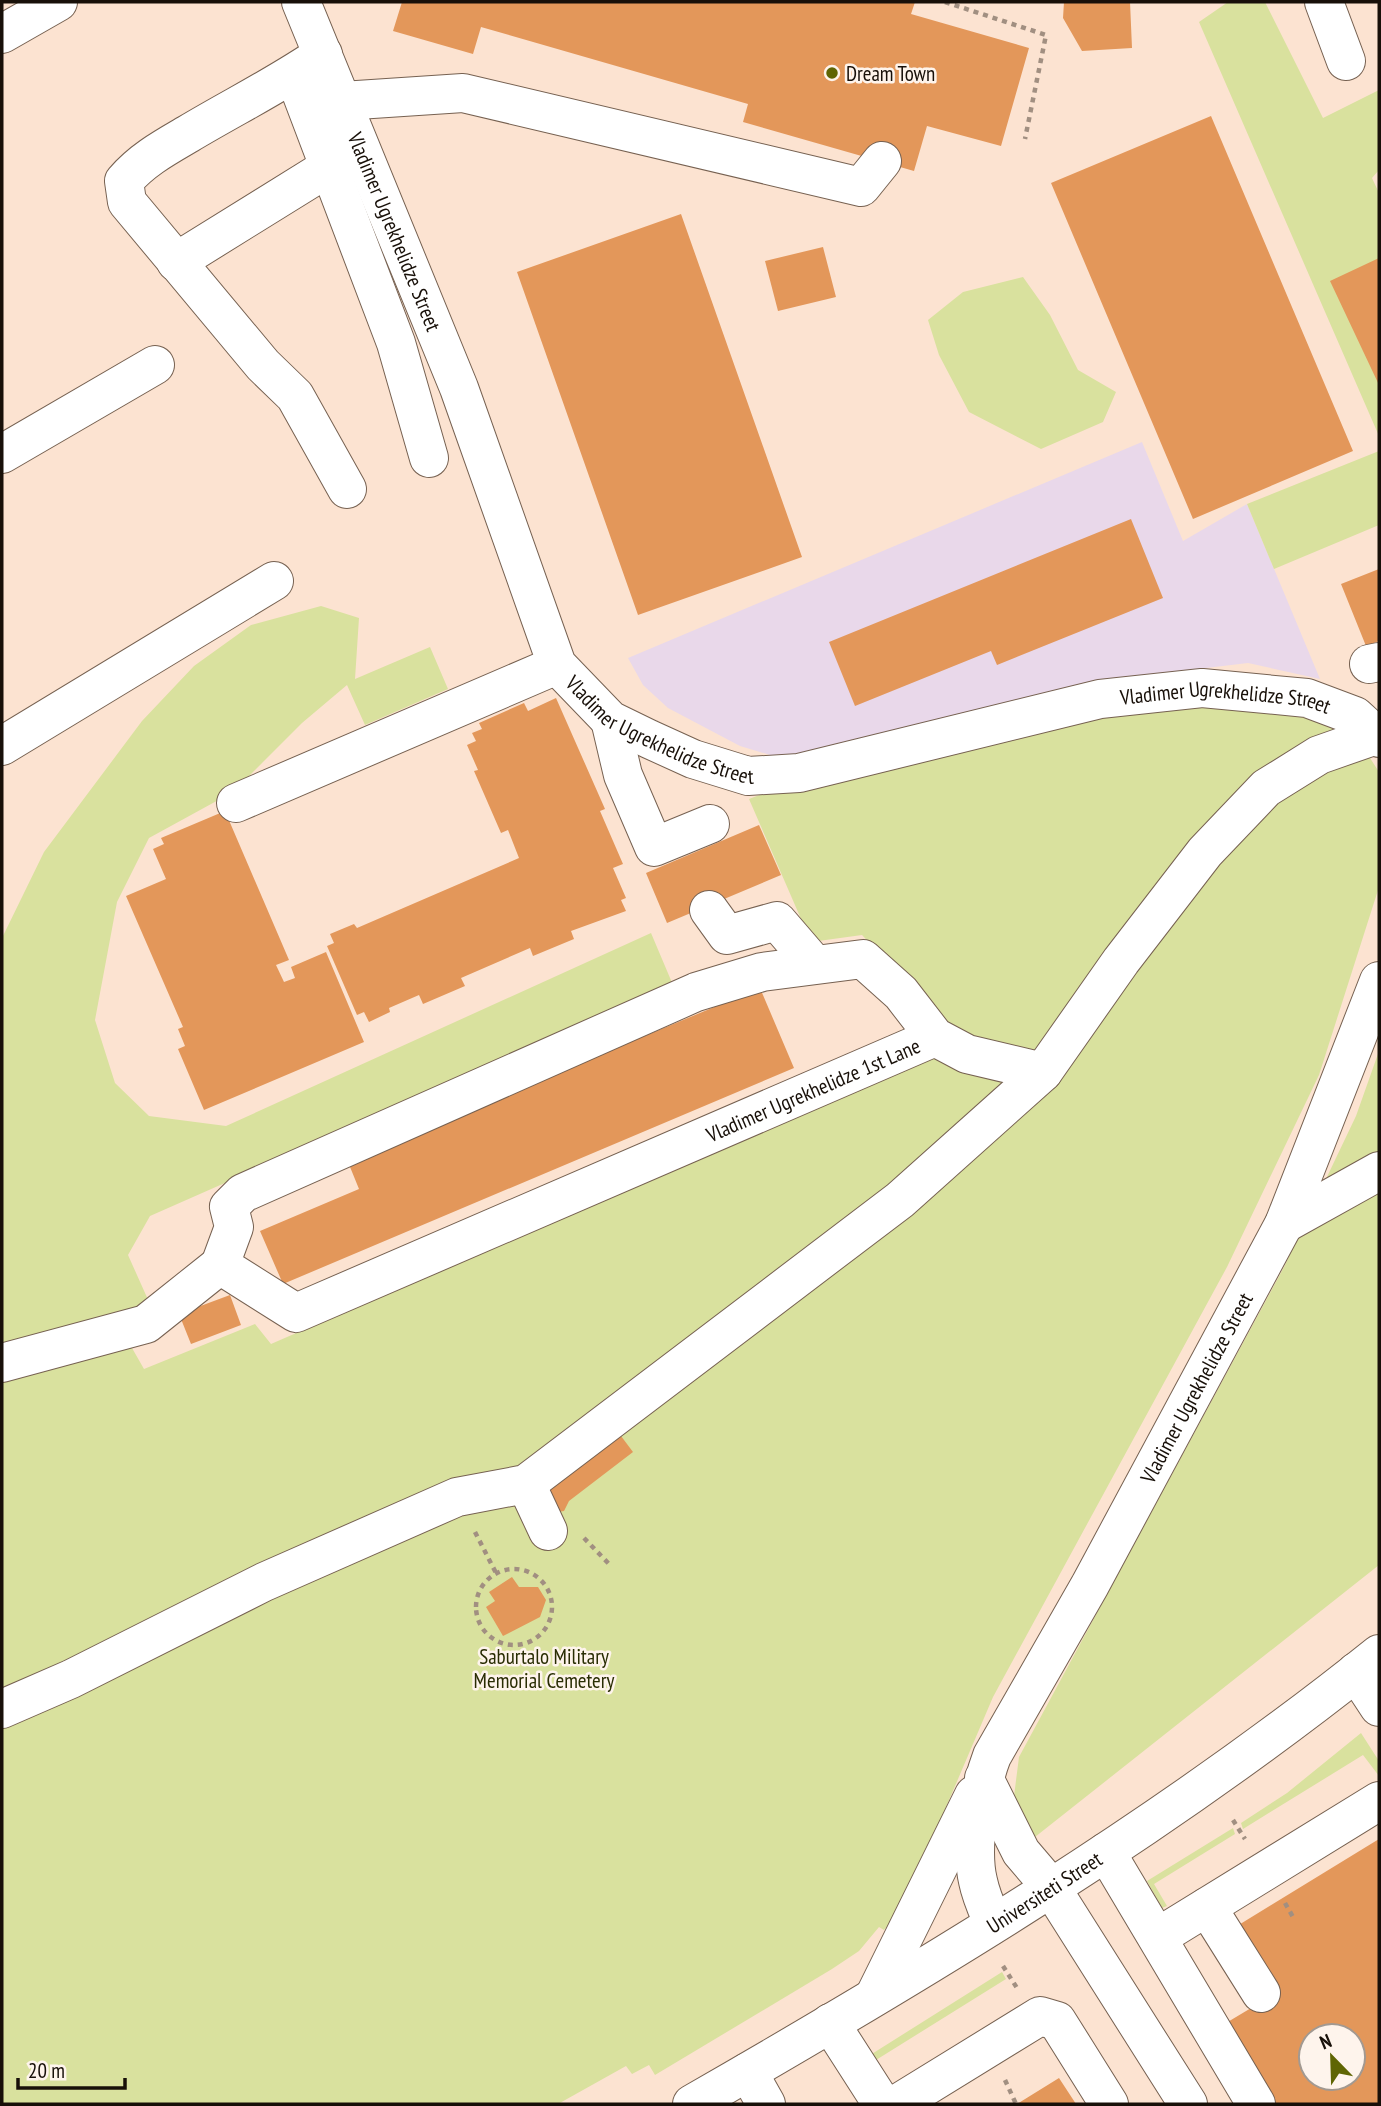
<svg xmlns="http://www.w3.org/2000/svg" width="1381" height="2106" viewBox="0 0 1381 2106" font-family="'PT Sans Narrow',sans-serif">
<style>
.commercial{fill:#e9d8ea}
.green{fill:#d9e19e}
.building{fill:#e3975a;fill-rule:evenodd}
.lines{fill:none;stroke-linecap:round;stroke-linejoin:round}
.minor-casing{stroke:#766151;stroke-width:40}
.major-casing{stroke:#766151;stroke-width:40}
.path{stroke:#a18f81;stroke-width:4.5;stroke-dasharray:5 5;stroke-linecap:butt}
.minor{stroke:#fff;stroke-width:38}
.major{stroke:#fff;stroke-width:38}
.poi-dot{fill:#5f6503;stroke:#fef4ec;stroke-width:2.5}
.labels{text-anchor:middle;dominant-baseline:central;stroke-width:5;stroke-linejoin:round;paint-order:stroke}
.poi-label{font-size:21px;fill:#181009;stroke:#fef4ec;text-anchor:start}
.street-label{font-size:21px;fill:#181009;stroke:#fef4ec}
.park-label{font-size:21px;fill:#292d03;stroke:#fef4ec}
</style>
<rect width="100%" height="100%" fill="#fce3d1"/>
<path class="commercial" d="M1142,442L1183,541L1247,504L1320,679L1248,663L1105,680L800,764L740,746L668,708L643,685L628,658Z"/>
<path class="green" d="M1228,2H1265L1323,118L1379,90V170L1372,178L1379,193V436L1199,22Z
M1023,277L1050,315L1078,370L1116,392L1103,422L1041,449L969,412L939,355L928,320L963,292Z
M1379,451V525L1274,569L1247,504Z
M321,606L359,618L355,679L430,647L448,689L365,725L347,685L302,723L233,792L149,838L117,902L95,1020L115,1083L149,1116L226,1126L651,933L673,985L150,1216L128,1255L154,1313L2,1355V938L44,852L142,721L194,666L251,625Z
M1231,704L1312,707L1354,733L1379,772V887L1319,1075L1227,1267L993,1697L903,1908L884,1930L879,1927L859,1951L832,1969L655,2075L649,2065L632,2074L626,2066L558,2104H2V1377L128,1341L144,1369L255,1324L271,1344L960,1044L941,1018L862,935L811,942L749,799L798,780L1057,719Z
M1379,1051V1565L1035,1837L1013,1804L1019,1757L1284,1267L1356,1116Z
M1361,1733L1379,1761V1776L1363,1755L1243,1829L1241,1823L1287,1793Z
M1233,1828L1235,1834L1154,1884L1167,1906L1162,1908L1147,1881Z
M1002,1972L1006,1979L876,2060L867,2057Z"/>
<path class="building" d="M402,2H915L911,14L1029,48L1001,146L927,126L914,171L743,122L748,104L481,27L473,54L393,31Z
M1064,2H1130L1132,48L1082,51L1063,18Z
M1211,116L1353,451L1193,519L1051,183Z
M681,214L802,557L638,615L517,272Z
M823,247L836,297L778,311L765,261Z
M1379,258V385L1330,281Z
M1131,519L1163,598L997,665L991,651L855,706L829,642Z
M1379,569V641L1366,646L1341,584Z
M556,698L605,809L600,811L623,864L613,868L626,898L621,900L626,911L571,931L574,939L533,956L530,948L461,978L465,986L423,1004L419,995L389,1008L390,1012L369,1022L364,1012L357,1015L327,946L334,943L330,934L354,924L357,928L519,858L508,830L501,833L474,771L478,770L467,745L476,741L472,733L482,729L479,723L524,703L528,711Z
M225,811L289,960L276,965L284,982L295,978L291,967L326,952L364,1042L204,1110L178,1049L185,1046L178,1029L183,1027L126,896L166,879L153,849L164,844L161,838Z
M759,825L781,875L667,923L646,873Z
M760,988L794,1068L283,1284L260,1231L359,1189L348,1162L633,1034L635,1040Z
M230,1295L241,1325L191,1344L179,1314Z
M618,1432L633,1452L569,1501L564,1511L552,1513L544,1502L553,1479Z
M512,1577L519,1587H538L546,1600L540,1617L503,1636L486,1607L495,1601L489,1592Z
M1379,1839V2104H1276L1226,2023L1278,1992L1237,1926ZM1311,2036H1353V2078H1311Z
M1059,2078L1076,2104H1017Z"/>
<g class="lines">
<defs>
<g id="minor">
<path id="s1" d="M301,2L459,388L557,665L610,720L649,739L693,759L748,776L799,773L1100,699L1202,688L1307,698L1355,716L1379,738"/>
<path d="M1324,2L1346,61"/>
<path d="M323,54C280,84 233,107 188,134C164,148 142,160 124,181L127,202L263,365L295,396L347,489"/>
<path d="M294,74L396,343L429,458"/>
<path d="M342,101L463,93L861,187L882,161"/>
<path d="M176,262L329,167"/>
<path d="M2,454L155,365"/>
<path d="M1369,664L1379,662"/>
<path d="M610,720L623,775L654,847L710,824"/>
<path d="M2,746L274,581"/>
<path d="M236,803L557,665"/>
<path d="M709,910L727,935L777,921L814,964"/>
<path id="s2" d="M935,1037L901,993L863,959L762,972L696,992L243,1193L229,1207L234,1227L220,1265L296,1313L935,1037L967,1054L1043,1072L1121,961L1205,852L1266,788L1319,755L1376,735"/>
<path d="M1284,1224L1379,1171"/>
<path d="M2,1363L146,1324L220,1265"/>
<path d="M526,1484L548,1531"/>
<path d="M1356,1672L1379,1707"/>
<path d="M2,1709L71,1679L264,1582L457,1497L526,1484L900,1200L1043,1072"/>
<path d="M984,1778L1021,1852L1050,1886L1188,2104"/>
<path d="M1106,1852L1256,2104"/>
<path d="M1207,1907L1261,1993"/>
<path id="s3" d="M993,1923C987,1909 981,1896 978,1881C970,1848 980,1787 992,1756L1090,1585L1284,1224L1379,981"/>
<path d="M1158,1937L1379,1801"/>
<path d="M874,1997L974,1795"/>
<path d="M830,2023L882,2104"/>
<path d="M748,2072L766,2104"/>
<path d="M897,2104L1040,2016L1057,2021L1109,2104"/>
</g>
<g id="major">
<path d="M2,34L58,2"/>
<path id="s4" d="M692,2104C929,1968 1166,1825 1379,1654"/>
</g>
</defs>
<use href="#minor" class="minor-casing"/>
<use href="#major" class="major-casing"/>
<path class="path" d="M945,2L1046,35L1025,139
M475,1532L496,1573
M584,1538L610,1565
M476 1607a38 38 0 1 1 76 0a38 38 0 1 1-76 0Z
M1233,1820L1245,1839
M1285,1903L1293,1917
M1003,1966L1017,1988
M1005,2080L1016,2104"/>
<use href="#minor" class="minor"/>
<use href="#major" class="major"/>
</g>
<circle class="poi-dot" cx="832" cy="73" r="7"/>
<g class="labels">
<g class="poi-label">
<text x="846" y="73">Dream Town</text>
</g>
<g class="street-label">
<text stroke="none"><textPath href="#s1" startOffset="248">Vladimer Ugrekhelidze Street</textPath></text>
<text stroke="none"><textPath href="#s1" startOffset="1424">Vladimer Ugrekhelidze Street</textPath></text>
<text stroke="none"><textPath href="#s1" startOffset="836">Vladimer Ugrekhelidze Street</textPath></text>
<text stroke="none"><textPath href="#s2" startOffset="1507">Vladimer Ugrekhelidze 1st Lane</textPath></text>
<text stroke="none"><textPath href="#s3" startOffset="593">Vladimer Ugrekhelidze Street</textPath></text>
<text stroke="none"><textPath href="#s4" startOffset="411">Universiteti Street</textPath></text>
</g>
<g class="park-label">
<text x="544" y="1656">Saburtalo Military<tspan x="544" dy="24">Memorial Cemetery</tspan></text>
</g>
</g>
<rect width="1381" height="2106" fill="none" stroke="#181009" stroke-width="7"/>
<g transform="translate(1332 2057) rotate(337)"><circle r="33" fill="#fef4ec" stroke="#a29991" stroke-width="2"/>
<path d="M0-5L12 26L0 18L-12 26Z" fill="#5f6503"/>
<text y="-10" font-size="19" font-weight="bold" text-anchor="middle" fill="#181009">N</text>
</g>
<path d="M18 2078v10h107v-10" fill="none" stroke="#181009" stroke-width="3.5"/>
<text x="28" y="2078" font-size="21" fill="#181009" stroke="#fef4ec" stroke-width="5" paint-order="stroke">20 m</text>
</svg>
